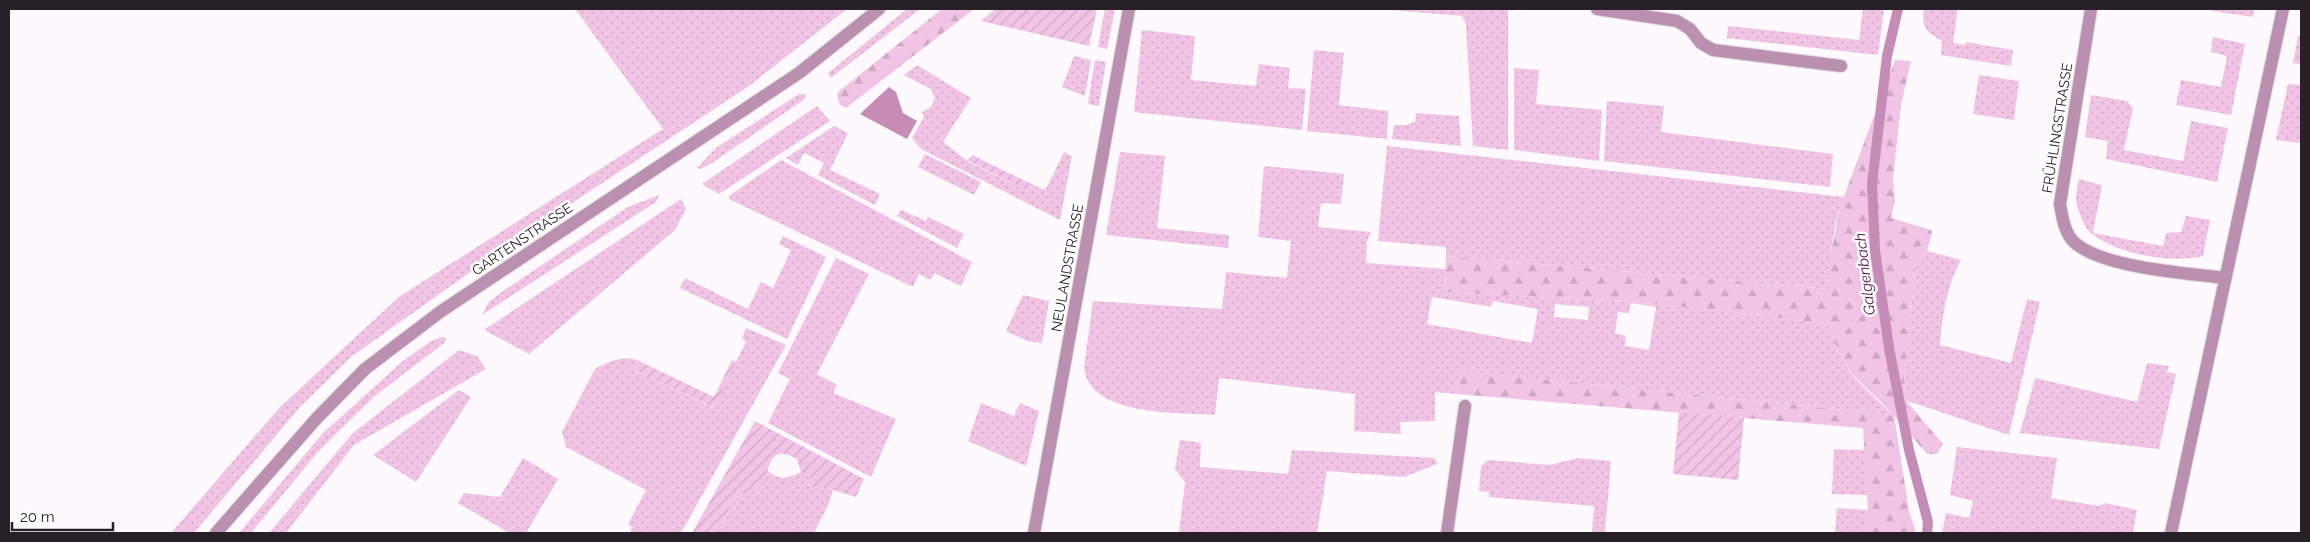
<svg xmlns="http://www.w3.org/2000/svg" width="2310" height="542" viewBox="0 0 2310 542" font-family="Raleway,sans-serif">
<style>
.grass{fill:url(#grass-dots);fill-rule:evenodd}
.forest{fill:url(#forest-firs)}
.garden{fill:url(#garden-furrows)}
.water{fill:#c48cb6}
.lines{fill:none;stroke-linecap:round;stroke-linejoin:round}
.stream{stroke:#c48cb6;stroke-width:10}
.minor-casing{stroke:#dbd6da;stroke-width:14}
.minor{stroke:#ba8faf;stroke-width:12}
.labels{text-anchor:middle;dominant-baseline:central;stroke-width:5;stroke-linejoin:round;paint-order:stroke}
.street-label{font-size:14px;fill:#272026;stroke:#fff}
.water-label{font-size:15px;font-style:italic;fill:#57154d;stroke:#fff}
</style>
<defs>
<pattern id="grass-dots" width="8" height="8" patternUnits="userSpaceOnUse" patternTransform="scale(1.25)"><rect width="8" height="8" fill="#f1c3e5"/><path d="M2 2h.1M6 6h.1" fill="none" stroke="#cfa7c4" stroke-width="1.8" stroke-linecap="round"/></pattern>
<pattern id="forest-firs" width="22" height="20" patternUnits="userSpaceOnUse" patternTransform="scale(1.25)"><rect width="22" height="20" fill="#f1c3e5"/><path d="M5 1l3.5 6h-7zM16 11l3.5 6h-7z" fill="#cfa7c4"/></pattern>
<pattern id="garden-furrows" width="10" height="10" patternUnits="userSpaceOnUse" patternTransform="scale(1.25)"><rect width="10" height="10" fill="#f1c3e5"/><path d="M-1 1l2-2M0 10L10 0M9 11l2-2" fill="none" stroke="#cfa7c4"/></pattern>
</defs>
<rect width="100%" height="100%" fill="#fdf9fc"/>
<path class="grass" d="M575,9H847L749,86L507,246L351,357L300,407L194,533H171L280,407L400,296L663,129Z
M907,9H920L831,78L828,73L838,65Z
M1105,9H1115L1107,49L1098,47Z
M1380,9H1508V150L1473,146L1466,25L1462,16Z
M1863,9H1884L1878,55L1727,38L1728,26L1859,40Z
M1924,9H1958L1953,43L1965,45L1966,42L2013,50L2011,66L1941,55L1942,41C1926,32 1921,27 1924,9Z
M2212,9H2254L2253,17L2212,11Z
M1142,30L1195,36L1191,80L1256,86L1259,64L1290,68L1288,88L1306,89L1302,130L1134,112Z
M2298,36H2301V64L2293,63Z
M2213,37L2245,44L2231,115L2176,105L2181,80L2221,87L2227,56L2211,52Z
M1314,50L1344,53L1339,105L1388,111L1387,139L1307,131Z
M1074,56L1091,60L1085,96L1062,87Z
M1095,60L1106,62L1099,106L1088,104Z
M917,65L971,98L943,142L969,162L1022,188L1046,189L1064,152L1072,156L1060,220L921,149L912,138L924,117L922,112L931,107L935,98L931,89L904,75Z
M1514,68L1539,70L1536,104L1602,110L1599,161L1514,150Z
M1979,75L2019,81L2014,120L1973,114Z
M2288,84L2301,85V143L2276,140Z
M799,94H806L805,99L712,163L701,169L697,168L716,148Z
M2091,95L2127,101L2133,108L2124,150L2183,161L2191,121L2228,128L2217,182L2106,159L2108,141L2085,137Z
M1607,101L1664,106L1661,132L1833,154L1830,187L1604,161Z
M817,106L830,121L719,194L702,184Z
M1416,113L1459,116L1461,146L1392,139L1394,125H1406L1415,122Z
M834,126L848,133L830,170L880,194L875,205L818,175L824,163L804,153L798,165L786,158Z
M1387,146L1844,197C1832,226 1830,258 1828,289L1446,256V247L1378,241Z
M1120,152L1165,156L1157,228L1229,235L1228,248L1106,235Z
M925,154L981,182L974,195L918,167Z
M781,160L972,262L961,286L934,273L931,280L919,274L913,287L729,199V196Z
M1264,166L1344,174L1341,204L1321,203L1318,227L1371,232L1367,241L1366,263L1445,269L1444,292L1629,302L1717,310L1831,325C1836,367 1865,388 1893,415L1459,371L1456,394L1435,392V421L1400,422L1401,434L1354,431L1355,394L1219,378L1215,415C1177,412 1089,417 1084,367L1093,301L1222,309L1226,272L1287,278L1291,241L1258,237ZM1432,297L1491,307L1493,301L1538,309L1532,343L1427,324ZM1631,303L1656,307L1649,350L1625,346L1626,336L1615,333L1618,312L1629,313ZM1555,304L1589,307L1588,320L1554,317Z
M2079,179L2102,185L2093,233L2163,246L2166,233L2181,232L2186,216L2210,220L2203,256C2171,264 2113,254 2089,231C2084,226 2076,206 2076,199C2076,193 2078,185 2079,179Z
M659,195L656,202L482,315L489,302L499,294L628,207Z
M681,199L686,209L675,230L529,354L484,330Z
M901,210L926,221L928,217L964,234L957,248L897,216Z
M783,236L826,257L787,339L680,288L685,278L748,309L761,282L773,288L791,250L779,244Z
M1927,251L1961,260C1947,285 1942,316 1940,345L2011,363L2027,299L2040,302L2009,435L1908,401L1904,379L1916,262Z
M836,258L869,274L817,374L837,385L833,393L896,419L871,477L768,423L790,379L778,373Z
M1023,295L1049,301L1042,343L1027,341L1006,331Z
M746,328L786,345L681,533H630L632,527L628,524L646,490L566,447L562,432L595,369C607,362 626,354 639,361L634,370L713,408L746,342L742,338Z
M442,337L447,338L444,343L375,396L347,423L317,453L251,533H239L323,433L403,361L431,341Z
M459,350L477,356L486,369L354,445L286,533H269L352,434Z
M2147,363L2169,366L2167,372L2176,374L2159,449L2020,433L2035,378L2137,402Z
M459,390L471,397L416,482L373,455Z
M981,403L1014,416L1020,403L1039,411L1026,466L968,441Z
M1180,440L1201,443L1200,467L1288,474L1292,450L1435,458L1437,464L1404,477L1327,471L1317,533H1179L1185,482L1175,469Z
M1957,447L2057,458L2051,498L2099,506L2105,503L2137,510L2133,533H1942L1946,513L1969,518L1973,501L1950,495Z
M1834,449L1865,450L1867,495L1832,494Z
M523,458L558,479L526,533H509L458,503L464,493L500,497Z
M1578,458L1611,461L1605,533H1592L1594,506L1489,497V492L1479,491L1481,466L1488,460L1550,465Z
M766,469C778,481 788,479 801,472L810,476L811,487L833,490L829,503L814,533H719L734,499L747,493L766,476Z
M1837,508L1868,510L1866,533H1835Z"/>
<path class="forest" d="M942,9H974L846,108C838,105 837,100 838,92Z
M1895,60L1911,61L1901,105L1893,178L1895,201L1891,218L1931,230L1932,232L1927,251L1916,262L1904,379L1908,403L1943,444L1937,454H1927L1894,416L1909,511L1916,533H1866L1868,510L1863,428L1456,394L1459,371L1893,415C1866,383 1837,372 1831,325L1717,310L1629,302L1444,292L1446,256L1828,289L1830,257L1840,207Z"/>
<path class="garden" d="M995,9H1097L1089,46L981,21Z
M973,155L982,160L1042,189L1022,188L967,160Z
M732,360L736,362L714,408L634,370L639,361L714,397Z
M1679,412L1744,418L1738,480L1673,474Z
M755,421L864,479L856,497L833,490L811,487L810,476L801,472L797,459C765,440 771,477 759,488C751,493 741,494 734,499L719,533H692Z"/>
<path class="water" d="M889,87L896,92L903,113L917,121L907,139L860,114Z"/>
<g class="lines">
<path class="stream" d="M1898,9L1887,56L1872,184L1875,250L1889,348L1909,450L1928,522L1927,533"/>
<defs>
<path id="minor" d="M1597,9L1677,21L1690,29L1701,43L1713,50L1841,66
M2091,9L2060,204C2062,216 2064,230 2072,240C2098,268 2187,273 2225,278
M216,533L316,419L365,369L440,312L799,73L879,9
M1034,533L1129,9
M1447,533L1465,406
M2171,533L2283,9"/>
</defs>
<use href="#minor" class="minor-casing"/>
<use href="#minor" class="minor"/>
</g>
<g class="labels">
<g class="street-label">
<text transform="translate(2057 128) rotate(-81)">FRÜHLINGSTRASSE</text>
<text transform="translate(522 239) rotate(-34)">GARTENSTRASSE</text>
<text transform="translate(1067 268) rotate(-80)">NEULANDSTRASSE</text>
</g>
<g class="water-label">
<text transform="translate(1865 274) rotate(-97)">Galgenbach</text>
</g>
</g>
<rect width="2310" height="542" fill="none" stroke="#272026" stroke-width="20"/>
<path d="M12 522v8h101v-8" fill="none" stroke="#272026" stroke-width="2.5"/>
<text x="20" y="522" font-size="15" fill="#272026" stroke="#ffffff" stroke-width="4" paint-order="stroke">20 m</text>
</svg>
